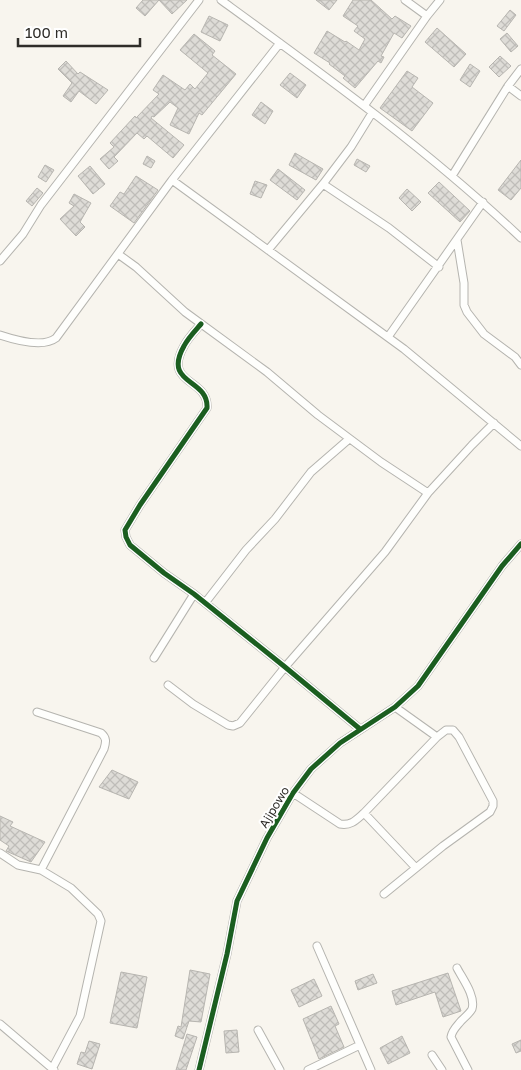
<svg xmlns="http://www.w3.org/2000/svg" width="521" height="1070" viewBox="0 0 521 1070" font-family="'Golos Text',sans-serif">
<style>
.building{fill:url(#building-cross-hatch);stroke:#b7b5b0}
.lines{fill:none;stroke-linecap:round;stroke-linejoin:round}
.street-casing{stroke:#b5b4af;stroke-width:9}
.street{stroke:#fefefc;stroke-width:7}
.cycleway-casing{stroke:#fff;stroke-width:8}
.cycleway{stroke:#1b5e20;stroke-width:5}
.labels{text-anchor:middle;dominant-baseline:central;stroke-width:4;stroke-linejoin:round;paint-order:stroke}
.street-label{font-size:12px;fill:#2f2d29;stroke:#fff}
</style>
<defs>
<pattern id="building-cross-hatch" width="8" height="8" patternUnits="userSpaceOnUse" patternTransform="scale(1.25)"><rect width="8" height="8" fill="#dedcd7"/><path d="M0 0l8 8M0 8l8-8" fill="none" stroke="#bfbdb9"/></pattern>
</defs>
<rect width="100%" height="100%" fill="#f8f5ee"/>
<path class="building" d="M143,0H187L172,14L159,0L145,16L136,8Z
M316,0H337L329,10Z
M353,0H371L392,19L395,16L411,26L402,38L394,33L381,56L384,57L381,63L378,61L355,88L343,78L345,76L329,64L330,63L314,53L327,31L345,42L346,41L359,50L365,39L354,31L358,26L343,16Z
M510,10L516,15L504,31L497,26Z
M209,16L228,25L220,41L201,32Z
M437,28L466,54L454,67L425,42Z
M507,33L518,46L511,52L500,39Z
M194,34L215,51L212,55L236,74L202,115L199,113L189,134L170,125L178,108L170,102L154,117L152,116L151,118L184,145L173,158L147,136L144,139L137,133L114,157L118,161L109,169L100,159L114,147L110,143L135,116L136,118L159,94L153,90L163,75L185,90L190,84L195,89L208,73L180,50Z
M500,56L511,66L499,77L489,67Z
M66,61L78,74L80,72L108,90L96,104L79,91L71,102L63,96L72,83L58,69Z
M470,64L480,71L470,87L460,80Z
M407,71L418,78L412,87L433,103L412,131L380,108Z
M290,73L306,85L297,98L280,85Z
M261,102L273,111L265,124L252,115Z
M295,153L323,169L316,180L289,165Z
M147,156L155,161L151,168L143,164Z
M357,159L370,166L366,172L354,165Z
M521,160V188L511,200L498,190Z
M45,165L54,170L46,182L38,177Z
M90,166L105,184L93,194L78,176Z
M278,169L305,190L297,200L270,180Z
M136,176L158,190L134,223L110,206L120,192L124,194Z
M255,181L267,185L261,198L250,194Z
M439,182L470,211L460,222L428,193Z
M37,188L43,193L32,206L26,201Z
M407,189L421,202L412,211L399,198Z
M74,194L91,203L80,222L85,227L76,236L60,219L74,206L69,203Z
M112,770L138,782L129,799L99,787Z
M0,816L13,822L10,826L45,842L31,862L6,851L9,846L0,840Z
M190,970L210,974L201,1022L189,1021L183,1039L175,1036L178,1026L181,1027Z
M121,972L147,977L137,1028L110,1023Z
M448,973L461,1011L443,1017L435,992L396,1005L392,991Z
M373,974L377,983L358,990L355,981Z
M314,979L322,996L299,1007L291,990Z
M331,1006L339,1024L335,1026L344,1047L319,1059L303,1019Z
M237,1030L239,1052L226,1053L224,1031Z
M187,1034L197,1037L186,1070H176Z
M402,1036L410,1053L388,1064L380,1048Z
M521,1040V1051L516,1053L512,1044Z
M89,1041L100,1044L92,1069L77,1064L81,1052L85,1053Z"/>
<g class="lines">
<defs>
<path id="street" d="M221,0C324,75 428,150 521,238
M405,0L427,16
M508,86L521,96
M364,106L427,16L440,0
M452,176L508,86L521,69
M172,180L404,349L521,446
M323,184L389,228L439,267
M457,240L464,283V305L467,312L484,334L515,357L521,365
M268,250L323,184L351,147L372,113
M118,254L136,267L185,312L267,372L318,415L381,462L428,493
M0,261L23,234L41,205L199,0
M201,324C195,331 188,338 184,346C162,385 209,378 207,408L140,505L125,530L126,537L130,545L164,573L194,594L285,667L360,729
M0,335C15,340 43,348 56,338L172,180L280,43
M388,337L483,202
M205,603L246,550L275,519L311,472L349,439
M154,658L194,594
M168,685L193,704L228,725L233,726L240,723L285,667L385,552L428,493L472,445L494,423
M395,707L437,737
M37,712L101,733C107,738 106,742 104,749L41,870
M293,793L340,824C351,826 356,820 364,813L416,868
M364,813L437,737L446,730H453L459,737L493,801V806L490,812L443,846L384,894
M0,853L18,865L41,870L71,888L98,914L101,921L80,1016L52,1069
M317,946L371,1070
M457,968C462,978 476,996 472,1009C470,1013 465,1017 461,1021C457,1026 452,1030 451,1037L468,1070
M0,1024L54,1070
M258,1030L280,1070
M432,1055L442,1070
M199,1070L227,954L237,901L267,838L293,793L311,769L340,743L395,707L418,686L502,566L521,544
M308,1070L360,1045"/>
</defs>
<use href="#street" class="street-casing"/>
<use href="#street" class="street"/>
<defs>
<path id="cycleway" d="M201,324C195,331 188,338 184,346C162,385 209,378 207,408L140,505L125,530L126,537L130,545L164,573L194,594L285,667L360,729
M199,1070L227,954L237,901L267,838L293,793L311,769L340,743L395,707L418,686L502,566L521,544"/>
</defs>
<use href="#cycleway" class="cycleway-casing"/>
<use href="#cycleway" class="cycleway"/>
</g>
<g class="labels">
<g class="street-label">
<text transform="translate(274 807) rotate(-59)">Ajipowo</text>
</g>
</g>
<path d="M18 38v8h122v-8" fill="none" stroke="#2f2d29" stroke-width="2.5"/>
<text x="25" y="38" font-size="15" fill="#2f2d29" stroke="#ffffff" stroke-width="4" paint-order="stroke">100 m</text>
</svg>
